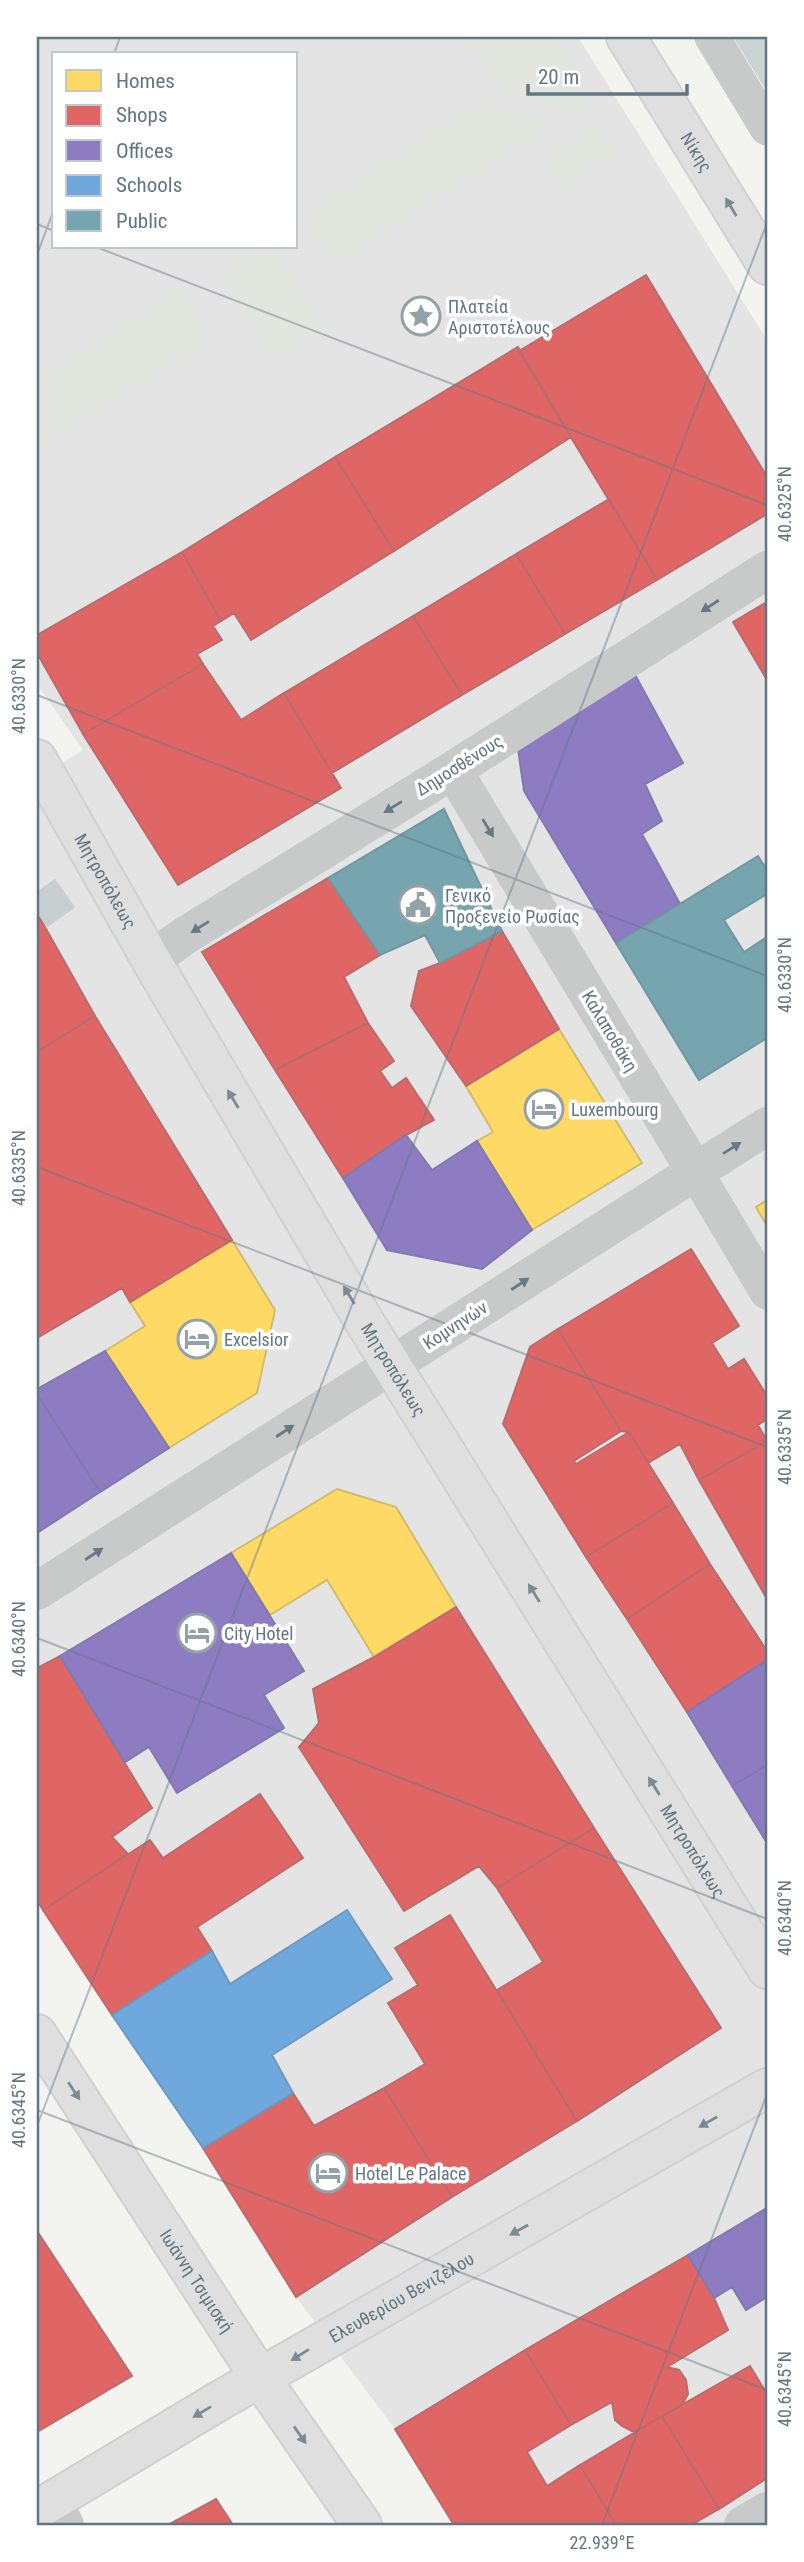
<svg xmlns="http://www.w3.org/2000/svg" width="804" height="2562" viewBox="0 0 804 2562" font-family="'Roboto Condensed',sans-serif">
<style>
.built{fill:#e3e4e3;fill-rule:evenodd}
.green{fill:#e2e6de}
.water{fill:#cad4d5}
.homes{fill:#ffd966;stroke:#d0bb6e;stroke-width:2}
.shops{fill:#e06666;stroke:#ba6b6e;stroke-width:2}
.offices{fill:#8e7cc3;stroke:#807ab0;stroke-width:2}
.schools{fill:#6fa8dc;stroke:#6b99c1;stroke-width:2}
.public{fill:#76a5af;stroke:#7097a2;stroke-width:2}
.lines{fill:none;stroke-linecap:round;stroke-linejoin:round}
.pedestrian-tunnel{stroke:#c7cecf;stroke-width:35;stroke-dasharray:35 18;stroke-linecap:butt}
.secondary-casing{stroke:#cfd1d0;stroke-width:42}
.primary-casing{stroke:#d1d1d1;stroke-width:42}
.pedestrian{stroke:#c8caca;stroke-width:35}
.minor{stroke:#c8caca;stroke-width:38}
.secondary{stroke:#dedfde;stroke-width:38}
.primary{stroke:#dedfde;stroke-width:38}
.oneway{fill:#7a8b94}
.oneway2{fill:#667a86}
.ticks{fill:none;stroke:#617682;stroke-width:2;stroke-opacity:0.45}
.labels{text-anchor:middle;dominant-baseline:central;stroke-width:7;stroke-linejoin:round;paint-order:stroke}
.street-label{font-size:18px;fill:#617682;stroke:#fff}
.poi-label{font-size:18px;fill:#617682;stroke:#fff;text-anchor:start}
.neatline{fill:none;stroke:#617682;stroke-width:2.5}
.ticks-label{font-size:18px;text-anchor:middle;fill:#617682}
</style>
<rect width="100%" height="100%" fill="#f3f3f0"/>
<path class="built" d="M37,37H578L767,340V2525H454L395,2429L296,2297L203,2148L37,1900V779L83,750L37,684ZM54,54H296V247H54Z"/>
<path class="green" d="M469,37H554L591,98L573,109L501,89Z
M473,107L553,123L335,263L305,216Z
M599,125L616,152L563,187L546,160Z
M266,247H272L323,328L275,358L221,275Z
M181,290L211,337L37,446V381Z"/>
<path class="water" d="M733,37H767V92Z"/>
<path class="homes" d="M559,1029L642,1163L532,1230L477,1141L493,1132L466,1086Z
M767,1200V1226L756,1207Z
M232,1240L275,1310L257,1393L169,1448L105,1351L145,1326L130,1302Z
M337,1489L396,1507L456,1607L374,1657L327,1580L270,1615L231,1553Z"/>
<path class="shops" d="M646,275L767,477V514L657,580L519,351Z
M518,347L571,437L394,551L335,457Z
M335,457L394,551L251,640L234,613L221,621L182,552Z
M609,499L657,580L565,634L516,554Z
M182,552L221,621L213,626L222,640L197,654L203,664L83,734L37,653V635Z
M516,554L565,634L462,695L413,616Z
M767,602V680L733,622Z
M413,616L462,695L332,773L284,693Z
M203,664L241,720L284,693L341,788L178,885L83,734Z
M328,878L380,955L344,977L368,1023L275,1070L202,952Z
M37,913L95,1016L37,1052Z
M502,931L559,1029L466,1086L411,1006L419,971L440,963Z
M95,1016L232,1240L130,1302L122,1288L37,1338V1052Z
M368,1023L394,1061L380,1071L392,1088L406,1078L434,1120L406,1135L343,1178L275,1070Z
M691,1249L739,1326L712,1343L728,1369L744,1359L767,1396V1419L758,1425L767,1441L699,1480L680,1444L648,1463L629,1432L621,1431L558,1329Z
M558,1329L621,1431L574,1461L576,1464L629,1432L673,1503L586,1557L503,1424L530,1347Z
M767,1441V1599L699,1480Z
M673,1503L710,1564L627,1619L586,1557Z
M710,1564L767,1651V1660L687,1712L627,1619Z
M456,1607L594,1828L497,1888L479,1866L404,1911L299,1747L319,1723L313,1689L374,1657Z
M60,1656L152,1808L112,1837L128,1854L43,1910L37,1900V1668Z
M260,1794L303,1858L197,1927L212,1951L112,2015L43,1910L150,1840L163,1858Z
M594,1828L721,2028L577,2121L497,1990L543,1962L497,1888Z
M450,1915L577,2121L452,2197L384,2088L425,2064L388,2003L418,1985L395,1948Z
M384,2088L452,2197L296,2297L203,2148L293,2093L314,2126Z
M37,2231L132,2376L37,2432Z
M688,2255L714,2298L728,2330L667,2367L679,2370L686,2380L688,2394L682,2405L634,2432L622,2426L615,2420L612,2402L571,2425L525,2350Z
M525,2350L571,2425L527,2452L547,2486L580,2465L616,2525H454L395,2429Z
M750,2366L767,2394V2478L719,2509L662,2416Z
M662,2416L719,2509L691,2525H616L580,2465Z
M216,2499L233,2525H168Z"/>
<path class="offices" d="M633,671L683,763L645,784L662,821L642,834L680,904L616,943L524,791L518,749Z
M406,1135L432,1170L477,1141L532,1230L482,1269L387,1250L343,1178Z
M105,1351L169,1448L100,1492L37,1394V1389Z
M37,1394L100,1492L37,1533Z
M231,1553L304,1671L264,1695L284,1728L177,1793L149,1747L125,1762L60,1656Z
M767,1660V1765L732,1786L687,1712Z
M767,1765V1843L732,1786Z
M767,2208V2297L746,2310L732,2287L714,2298L688,2255Z"/>
<path class="schools" d="M347,1910L392,1979L272,2055L293,2093L203,2148L112,2015L212,1951L230,1984Z"/>
<path class="public" d="M444,809L502,931L440,963L425,935L380,955L328,878Z
M758,856L767,870V894L724,920L744,952L767,937V1038L699,1080L616,943Z"/>
<g class="lines">
<path class="pedestrian-tunnel" d="M37,913L65,893"/>
<defs>
<g id="secondary">
<path id="s1" d="M37,759L151,960L364,1321L767,1969"/>
<path id="s2" d="M37,2510L219,2401L767,2088"/>
</g>
<g id="primary">
<path id="s3" d="M626,37L767,265"/>
<path id="s4" d="M37,2034L261,2379L362,2525"/>
</g>
</defs>
<use href="#secondary" class="secondary-casing"/>
<use href="#primary" class="primary-casing"/>
<path class="pedestrian" d="M712,37L767,128
M695,1171L767,1292"/>
<path class="minor" d="M453,770L695,1171
M151,960L186,935L453,770L767,570
M37,1591L767,1126
M53,2501L65,2525
M743,2525L767,2511"/>
<use href="#secondary" class="secondary"/>
<use href="#primary" class="primary"/>
</g>
<defs><path id="oneway-solid" d="M-6-.8H1V-3.2L6.5 0L1 3.2V.8H-6Z" transform="scale(1.75)"/></defs>
<g class="oneway">
<use href="#oneway-solid" transform="translate(731 207) rotate(-121)"/>
<use href="#oneway-solid" transform="translate(233 1099) rotate(-121)"/>
<use href="#oneway-solid" transform="translate(349 1295) rotate(-121)"/>
<use href="#oneway-solid" transform="translate(534 1593) rotate(-122)"/>
<use href="#oneway-solid" transform="translate(654 1786) rotate(-122)"/>
<use href="#oneway-solid" transform="translate(74 2091) rotate(57)"/>
<use href="#oneway-solid" transform="translate(708 2122) rotate(150)"/>
<use href="#oneway-solid" transform="translate(519 2230) rotate(151)"/>
<use href="#oneway-solid" transform="translate(300 2355) rotate(148)"/>
<use href="#oneway-solid" transform="translate(202 2412) rotate(149)"/>
<use href="#oneway-solid" transform="translate(300 2435) rotate(55)"/>
</g>
<g class="oneway2">
<use href="#oneway-solid" transform="translate(710 606) rotate(147)"/>
<use href="#oneway-solid" transform="translate(393 807) rotate(148)"/>
<use href="#oneway-solid" transform="translate(488 828) rotate(59)"/>
<use href="#oneway-solid" transform="translate(200 927) rotate(148)"/>
<use href="#oneway-solid" transform="translate(732 1148) rotate(-32)"/>
<use href="#oneway-solid" transform="translate(520 1284) rotate(-33)"/>
<use href="#oneway-solid" transform="translate(285 1431) rotate(-33)"/>
<use href="#oneway-solid" transform="translate(94 1554) rotate(-33)"/>
</g>
<path class="ticks" d="M114,54L120,37M37,224L54,231M96,247L767,505M37,255L54,209M37,695L767,976M37,1167L767,1447M37,1638L767,1919M37,2110L767,2390M37,2126L767,223M602,2525L767,2094"/>
<defs>
<symbol id="sight-ring" viewBox="-11 -11 22 22"><circle r="9.5" fill="#fff" stroke="#94a2a8" stroke-width="1.5"/><path d="M0-6L1.8-2.2L6-1.7L2.9 1.2L3.7 5.4L0 3.3L-3.7 5.4L-2.9 1.2L-6-1.7L-1.8-2.2Z" fill="#94a2a8"/></symbol>
<symbol id="civic-ring" viewBox="-11 -11 22 22"><circle r="9.5" fill="#fff" stroke="#94a2a8" stroke-width="1.5"/><path d="M-.6-6.5H3V-4.5H.6V-3L4-1V1h2V6H-6V1h2V-1L-.6-3ZM-1.2 2.5V6h2.4V2.5Z" fill="#94a2a8"/></symbol>
<symbol id="hotel-ring" viewBox="-11 -11 22 22"><circle r="9.5" fill="#fff" stroke="#94a2a8" stroke-width="1.5"/><path d="M-6-4.5h1.5V1H6V5H4.5V3h-9V5H-6ZM-4 0a1.8 1.8 0 1 1 3.6 0ZM.5 0V-2.5h3Q6-2.5 6 0Z" fill="#94a2a8"/></symbol>
</defs>
<g fill-rule="evenodd">
<use href="#sight-ring" x="399" y="294" width="44" height="44"/>
<use href="#civic-ring" x="396" y="883" width="44" height="44"/>
<use href="#hotel-ring" x="522" y="1087" width="44" height="44"/>
<use href="#hotel-ring" x="175" y="1317" width="44" height="44"/>
<use href="#hotel-ring" x="175" y="1611" width="44" height="44"/>
<use href="#hotel-ring" x="306" y="2151" width="44" height="44"/>
</g>
<g class="labels">
<g class="street-label">
<text stroke="none"><textPath href="#s3" startOffset="135">Νίκης</textPath></text>
<text transform="translate(459 765) rotate(-32)">Δημοσθένους</text>
<text stroke="none"><textPath href="#s1" startOffset="140">Μητροπόλεως</textPath></text>
<text transform="translate(610 1031) rotate(59)">Καλαποθάκη</text>
<text transform="translate(455 1325) rotate(-33)">Κομνηνών</text>
<text stroke="none"><textPath href="#s1" startOffset="707">Μητροπόλεως</textPath></text>
<text stroke="none"><textPath href="#s1" startOffset="1274">Μητροπόλεως</textPath></text>
<text stroke="none"><textPath href="#s4" startOffset="294">Ιωάννη Τσιμισκή</textPath></text>
<text stroke="none"><textPath href="#s2" startOffset="422">Ελευθερίου Βενιζέλου</textPath></text>
</g>
<g class="poi-label">
<text x="448" y="306">Πλατεία<tspan x="448" dy="21">Αριστοτέλους</tspan></text>
<text x="445" y="895">Γενικό<tspan x="445" dy="21">Προξενείο Ρωσίας</tspan></text>
<text x="571" y="1109">Luxembourg</text>
<text x="224" y="1339">Excelsior</text>
<text x="224" y="1633">City Hotel</text>
<text x="355" y="2173">Hotel Le Palace</text>
</g>
</g>
<rect width="804" height="2562" fill="none" stroke="#ffffff" stroke-width="77"/>
<rect x="52" y="52" width="245" height="196" fill="#ffffff" stroke="#c0c8cd" stroke-width="2"/>
<rect x="66" y="70" width="35" height="21" fill="#ffd966" stroke="#c0c8cd" stroke-width="2"/>
<text x="116" y="88" font-size="21" fill="#617682">Homes</text>
<rect x="66" y="105" width="35" height="21" fill="#e06666" stroke="#c0c8cd" stroke-width="2"/>
<text x="116" y="122" font-size="21" fill="#617682">Shops</text>
<rect x="66" y="140" width="35" height="21" fill="#8e7cc3" stroke="#c0c8cd" stroke-width="2"/>
<text x="116" y="158" font-size="21" fill="#617682">Offices</text>
<rect x="66" y="175" width="35" height="21" fill="#6fa8dc" stroke="#c0c8cd" stroke-width="2"/>
<text x="116" y="192" font-size="21" fill="#617682">Schools</text>
<rect x="66" y="210" width="35" height="21" fill="#76a5af" stroke="#c0c8cd" stroke-width="2"/>
<text x="116" y="228" font-size="21" fill="#617682">Public</text>
<path d="M528 84v10h159v-10" fill="none" stroke="#617682" stroke-width="3.5"/>
<text x="538" y="84" font-size="21" fill="#617682" stroke="#ffffff" stroke-width="5" paint-order="stroke">20 m</text>
<rect x="38" y="38" width="728" height="2486" class="neatline"/>
<g class="ticks-label">
<text transform="translate(785 504) rotate(-90)" y="6">40.6325°N</text>
<text transform="translate(19 696) rotate(-90)" y="6">40.6330°N</text>
<text transform="translate(785 975) rotate(-90)" y="6">40.6330°N</text>
<text transform="translate(19 1168) rotate(-90)" y="6">40.6335°N</text>
<text transform="translate(785 1447) rotate(-90)" y="6">40.6335°N</text>
<text transform="translate(19 1639) rotate(-90)" y="6">40.6340°N</text>
<text transform="translate(785 1918) rotate(-90)" y="6">40.6340°N</text>
<text transform="translate(19 2110) rotate(-90)" y="6">40.6345°N</text>
<text transform="translate(785 2389) rotate(-90)" y="6">40.6345°N</text>
<text x="602" y="2549">22.939°E</text>
</g>
</svg>
